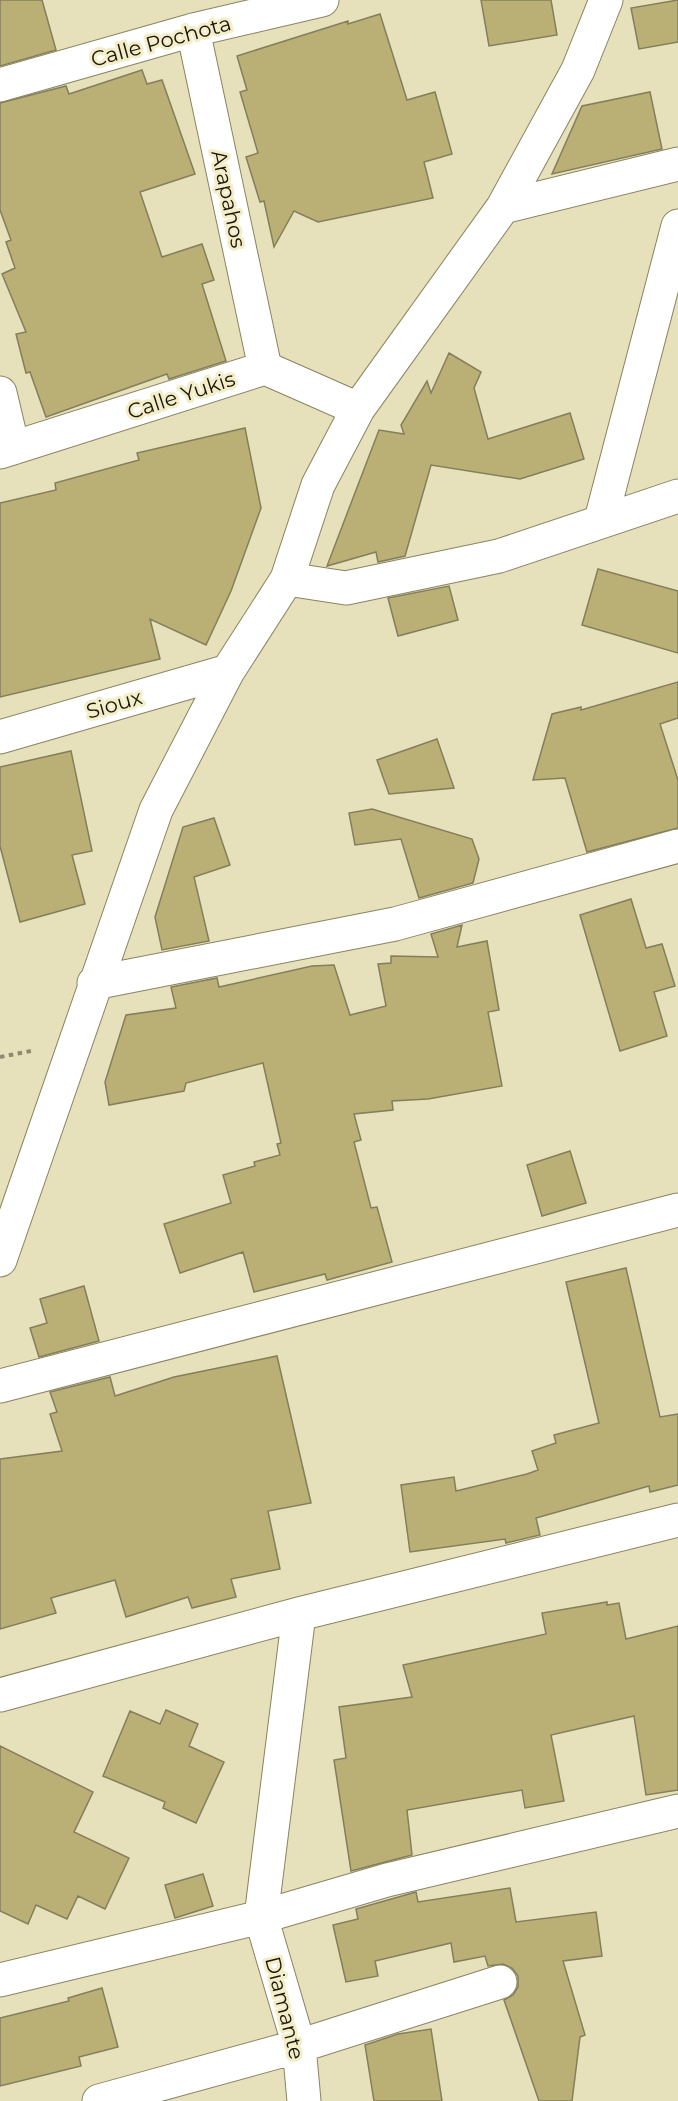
<svg xmlns="http://www.w3.org/2000/svg" width="678" height="2101" viewBox="0 0 678 2101" font-family="Montserrat,sans-serif">
<style>
.building{fill:#bab075;stroke:#847e5c;stroke-width:1.5}
.lines{fill:none;stroke-linecap:round;stroke-linejoin:round}
.street-casing{stroke:#898461;stroke-width:35}
.path{stroke:#908b70;stroke-width:4;stroke-dasharray:4.5 4.5;stroke-linecap:butt}
.street{stroke:#fff;stroke-width:33}
.labels{text-anchor:middle;dominant-baseline:central;stroke-width:6;stroke-linejoin:round;paint-order:stroke}
.street-label{font-size:21px;fill:#181508;stroke:#f3edc8}
</style>
<rect width="100%" height="100%" fill="#e6e0bb"/>
<path class="building" d="M0,0H42L56,50L0,66Z
M481,0H551L557,35L489,46Z
M678,0V42L639,49L631,8Z
M380,14L407,100L435,92L452,154L424,162L433,198L318,222L294,211L274,247L264,201L260,202L246,157L258,153L240,92L247,90L237,56L348,21V24Z
M142,70L147,84L162,80L195,174L140,192L162,257L202,244L214,280L202,284L226,361L169,379L167,374L46,417L30,372L26,373L16,334L26,332L2,274L15,268L6,242L11,240L0,210V103L66,86L69,94Z
M650,92L662,149L552,174L582,106Z
M449,353L481,372L474,388L488,439L570,413L584,459L520,479L431,465L405,556L378,562L376,552L327,566L379,430L404,434L401,425L427,381L431,393Z
M245,428L261,508L231,591L206,645L150,619L160,659L0,697V503L56,490L55,483L139,460L137,453Z
M598,569L678,591V653L582,625Z
M449,586L458,620L398,636L388,598Z
M678,682V718L660,724L678,780V828L587,852L565,778L533,780L552,714L581,707V710Z
M437,739L454,788L389,794L377,760Z
M71,751L92,851L72,855L85,904L20,922L0,846V767Z
M372,809L472,839L479,859L473,883L419,898L401,839L355,845L349,813Z
M214,818L230,865L194,877L209,941L162,950L155,917L183,827Z
M631,899L646,948L662,944L675,986L654,992L667,1036L620,1051L580,915Z
M462,925L457,947L487,941L499,1010L488,1012L502,1086L428,1099L392,1101L393,1110L354,1114L361,1140L354,1142L371,1208L377,1207L392,1262L327,1280L325,1274L254,1292L243,1252L180,1273L164,1224L231,1203L223,1175L255,1166L254,1162L280,1155L277,1144L281,1143L263,1063L186,1083L184,1091L109,1105L105,1082L126,1015L176,1008L171,987L217,978L219,987L312,966L334,965L350,1015L386,1006L378,964L391,963V956L438,957L431,934Z
M570,1151L586,1203L542,1216L527,1165Z
M626,1268L660,1417L678,1414V1485L650,1492L649,1486L536,1518L540,1535L506,1543L505,1539L410,1552L401,1485L454,1477L456,1491L527,1474L538,1470L532,1451L556,1443L554,1435L599,1423L566,1282Z
M84,1286L99,1341L39,1357L30,1328L47,1323L40,1299Z
M277,1356L311,1503L268,1511L280,1569L231,1579L236,1597L192,1608L188,1597L126,1617L115,1580L51,1598L56,1613L0,1629V1459L62,1451L50,1414L57,1412L50,1392L110,1377L115,1396L174,1377Z
M607,1602V1605L619,1603L626,1639L678,1626V1790L646,1795L634,1716L551,1735L564,1801L525,1808L522,1790L407,1810L412,1855L351,1871L334,1760L346,1758L339,1707L412,1697L403,1665L546,1634L542,1613Z
M166,1710L198,1724L189,1746L224,1762L196,1823L163,1808L165,1802L103,1776L130,1711L160,1724Z
M0,1746L93,1792L74,1832L129,1858L105,1909L78,1896L67,1919L36,1905L28,1924L0,1911Z
M203,1874L213,1906L175,1918L165,1885Z
M510,1888L516,1922L596,1912L602,1956L563,1961L585,2035L580,2037L572,2101H539L504,2000L513,1995L518,1987V1976L512,1968L503,1964L488,1966L485,1956L454,1962L451,1943L375,1961L378,1976L346,1982L333,1925L358,1919L356,1909L416,1892L418,1902Z
M102,1988L118,2047L79,2057L81,2066L0,2086V2018L69,2001L68,1998Z
M431,2029L442,2101H374L365,2045L398,2034Z"/>
<g class="lines">
<defs>
<path id="street" d="M193,30L265,368
M0,85L193,30L322,0
M503,207L678,164
M0,393L13,448
M0,452L265,368L358,409
M601,520L678,226
M287,579L346,588L499,556L678,496
M0,737L228,671
M94,983L395,924L678,846
M0,1260L156,810L228,671L287,579L318,485L358,409L503,207L578,70L606,0
M0,1386L678,1210
M299,1614L261,1917L299,2046L304,2101
M0,1695L299,1614L678,1520
M0,1980L261,1917L387,1880L678,1811
M99,2101L299,2046L500,1982"/>
</defs>
<use href="#street" class="street-casing"/>
<path class="path" d="M0,1057L31,1051"/>
<use href="#street" class="street"/>
</g>
<g class="labels">
<g class="street-label">
<text transform="translate(161 41) rotate(-15)">Calle Pochota</text>
<text transform="translate(229 199) rotate(78)">Arapahos</text>
<text transform="translate(181 395) rotate(-18)">Calle Yukis</text>
<text transform="translate(114 704) rotate(-16)">Sioux</text>
<text transform="translate(285 2008) rotate(76)">Diamante</text>
</g>
</g>
</svg>
